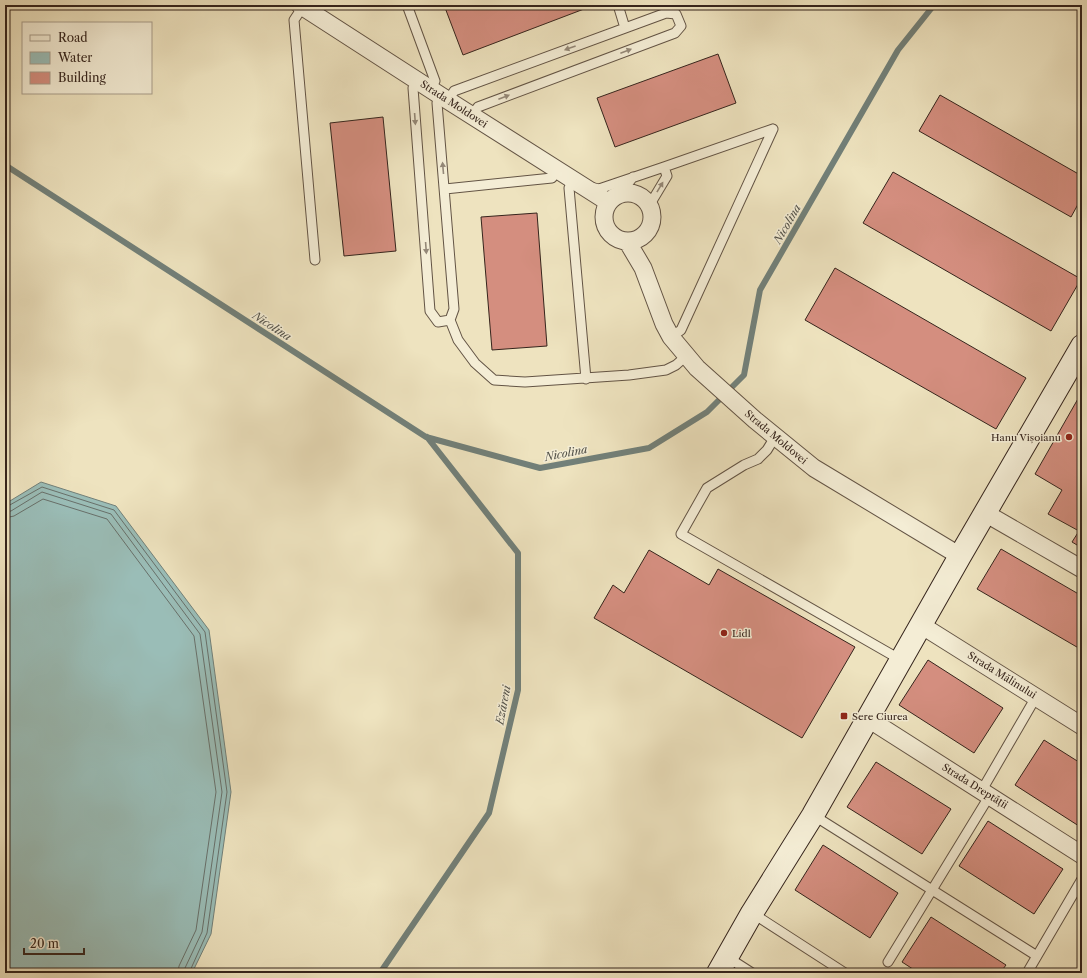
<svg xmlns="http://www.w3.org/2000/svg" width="1087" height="978" viewBox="0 0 1087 978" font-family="'Libre Caslon Text',serif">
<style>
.water{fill:#9abdb7;stroke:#728079}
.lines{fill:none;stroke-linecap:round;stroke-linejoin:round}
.shore{stroke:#68706a;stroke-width:1}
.stream{stroke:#728079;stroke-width:6}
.building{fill:#d48e7f;stroke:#35241c}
.lane-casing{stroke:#635445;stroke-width:11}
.street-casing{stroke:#635445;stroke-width:19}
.secondary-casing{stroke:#35241c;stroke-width:24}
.lane{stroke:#f4edd5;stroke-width:9}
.street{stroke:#f4edd5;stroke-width:17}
.secondary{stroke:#f4edd5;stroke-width:22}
.oneway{fill:#948878}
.poi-dot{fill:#8f2418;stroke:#f4edd5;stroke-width:1.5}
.labels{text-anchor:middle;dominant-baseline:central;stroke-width:3;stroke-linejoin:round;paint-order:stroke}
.street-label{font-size:10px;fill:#35241c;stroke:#f4edd5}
.poi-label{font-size:10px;fill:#35241c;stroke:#f4edd5;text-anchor:start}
.water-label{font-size:11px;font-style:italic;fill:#53524a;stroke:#f4edd5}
</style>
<rect width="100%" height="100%" fill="#eee3bf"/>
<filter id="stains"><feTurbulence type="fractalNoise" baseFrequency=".005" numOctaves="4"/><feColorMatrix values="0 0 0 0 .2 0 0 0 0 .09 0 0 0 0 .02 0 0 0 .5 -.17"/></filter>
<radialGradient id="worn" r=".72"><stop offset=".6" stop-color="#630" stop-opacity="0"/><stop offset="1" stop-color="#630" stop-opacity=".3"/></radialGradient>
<path class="water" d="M41,482L116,506L209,630L231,792L211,934L192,973H5V504Z"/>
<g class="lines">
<path class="shore" d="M5,507L8,506L42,487L114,510L205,632L227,792L207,933L189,973
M5,512L11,511L42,492L111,514L200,634L222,792L202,932L185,968L184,973
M5,518L14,516L43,499L107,519L194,636L216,792L196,930L179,966L178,973"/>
<path class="stream" d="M5,165L426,437L540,468L649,448L707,412L744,375L760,290L898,50L934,5
M380,973L489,813L518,690V553L427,437"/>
</g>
<path class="building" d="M444,5H583L584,9L463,55Z
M718,54L736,103L615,147L597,98Z
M940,95L1082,176V197L1071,217L919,131Z
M383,117L396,251L344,256L330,123Z
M893,172L1081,279L1051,331L863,223Z
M537,213L547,346L492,350L481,217Z
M835,268L1026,378L996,429L805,320Z
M1079,397L1082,399V548L1072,542L1079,531L1048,514L1062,490L1035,474Z
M1001,549L1082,596V650L977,589Z
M649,550L709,585L718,569L855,647L802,738L594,618L613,585L624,593Z
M928,660L1003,708L974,753L899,705Z
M1044,740L1082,764V828L1015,785Z
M876,762L951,809L922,854L847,807Z
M988,821L1063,869L1034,914L959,866Z
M823,845L898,893L870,938L795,890Z
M931,917L1006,965L1000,973H919L902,962Z"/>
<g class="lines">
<defs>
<path id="lane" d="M304,5L294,20L315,260
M407,5L435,81L431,89
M618,5L625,28
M417,81L413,88L430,311L438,322L450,320L454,309L437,103L441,96
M448,101L454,91L666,13L676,14L681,26L675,33L478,107L471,116
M573,181L569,188L586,379
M590,187L599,189L664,167L773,129
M445,189L552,178L557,171
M620,194L633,177
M649,206L667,176L664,167
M450,320L458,340L475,363L494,380L525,382L629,375L666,370L676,365L686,356
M671,337L681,330L773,129
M775,437L767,450L758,459L744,465L707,488L681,534L901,660
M982,790L1036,697
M813,815L1037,956
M752,913L845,973
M727,957L752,973
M888,962L990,795
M1027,973L1082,879"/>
<path id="street" d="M300,5L441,96L608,202
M604 217a24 24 0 1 1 48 0a24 24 0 1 1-48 0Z
M627,241L643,268L664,324L671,337L697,368L755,420L814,468L960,556
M985,513L1082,569
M921,625L1082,726
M867,718L1082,855"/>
<path id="secondary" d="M718,973L752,913L813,815L960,556L1082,346"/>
</defs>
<use href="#lane" class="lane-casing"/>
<use href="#street" class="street-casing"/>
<use href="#secondary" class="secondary-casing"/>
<use href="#lane" class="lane"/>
<use href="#street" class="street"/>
<use href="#secondary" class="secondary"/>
</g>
<defs><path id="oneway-solid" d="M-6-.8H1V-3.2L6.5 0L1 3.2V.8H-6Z"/></defs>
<g class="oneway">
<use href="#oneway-solid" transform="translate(570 48) rotate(160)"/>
<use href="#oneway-solid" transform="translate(626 51) rotate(-21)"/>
<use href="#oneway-solid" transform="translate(504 97) rotate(-21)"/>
<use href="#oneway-solid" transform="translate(415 119) rotate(86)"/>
<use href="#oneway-solid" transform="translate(443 168) rotate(-95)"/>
<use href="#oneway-solid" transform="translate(660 187) rotate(-59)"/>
<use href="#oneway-solid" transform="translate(426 248) rotate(86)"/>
</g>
<g class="poi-dot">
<circle cx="1069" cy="437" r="4"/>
<circle cx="724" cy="633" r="4"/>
<rect x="840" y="712" width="8" height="8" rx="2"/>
</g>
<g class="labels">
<g class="street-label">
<text transform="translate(454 104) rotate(33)">Strada Moldovei</text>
<text transform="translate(776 437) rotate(40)">Strada Moldovei</text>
<text transform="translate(1002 675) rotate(32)">Strada Mălinului</text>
<text transform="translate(975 786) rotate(32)">Strada Dreptății</text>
</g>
<g class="poi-label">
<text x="1061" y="437" text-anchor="end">Hanu Vișoianu</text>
<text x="732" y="633">Lidl</text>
<text x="852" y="716">Sere Ciurea</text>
</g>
<g class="water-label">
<text transform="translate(787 224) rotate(-60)">Nicolina</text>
<text transform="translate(272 326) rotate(33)">Nicolina</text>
<text transform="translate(566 453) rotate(-11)">Nicolina</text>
<text transform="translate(503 705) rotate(-79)">Ezăreni</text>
</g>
</g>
<rect width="1087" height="978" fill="none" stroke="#eee3bf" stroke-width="20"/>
<rect x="6" y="6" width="1075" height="966" fill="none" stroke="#35241c" stroke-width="2"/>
<rect x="10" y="10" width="1067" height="958" fill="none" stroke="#35241c"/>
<rect x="22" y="22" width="130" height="72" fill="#f4edd5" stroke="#a89d8b"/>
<rect x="30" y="35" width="20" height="6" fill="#f4edd5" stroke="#a89d8b"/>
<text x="58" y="42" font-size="12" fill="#35241c">Road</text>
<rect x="30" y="52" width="20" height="12" fill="#9abdb7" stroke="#a89d8b"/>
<text x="58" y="62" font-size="12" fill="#35241c">Water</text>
<rect x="30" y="72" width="20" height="12" fill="#d48e7f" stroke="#a89d8b"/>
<text x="58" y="82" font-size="12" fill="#35241c">Building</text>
<path d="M24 948v6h60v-6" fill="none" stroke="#35241c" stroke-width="2"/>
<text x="30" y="948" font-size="12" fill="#35241c" stroke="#f4edd5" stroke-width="3" paint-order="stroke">20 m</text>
<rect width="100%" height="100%" filter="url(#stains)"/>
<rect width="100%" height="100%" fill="url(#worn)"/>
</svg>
